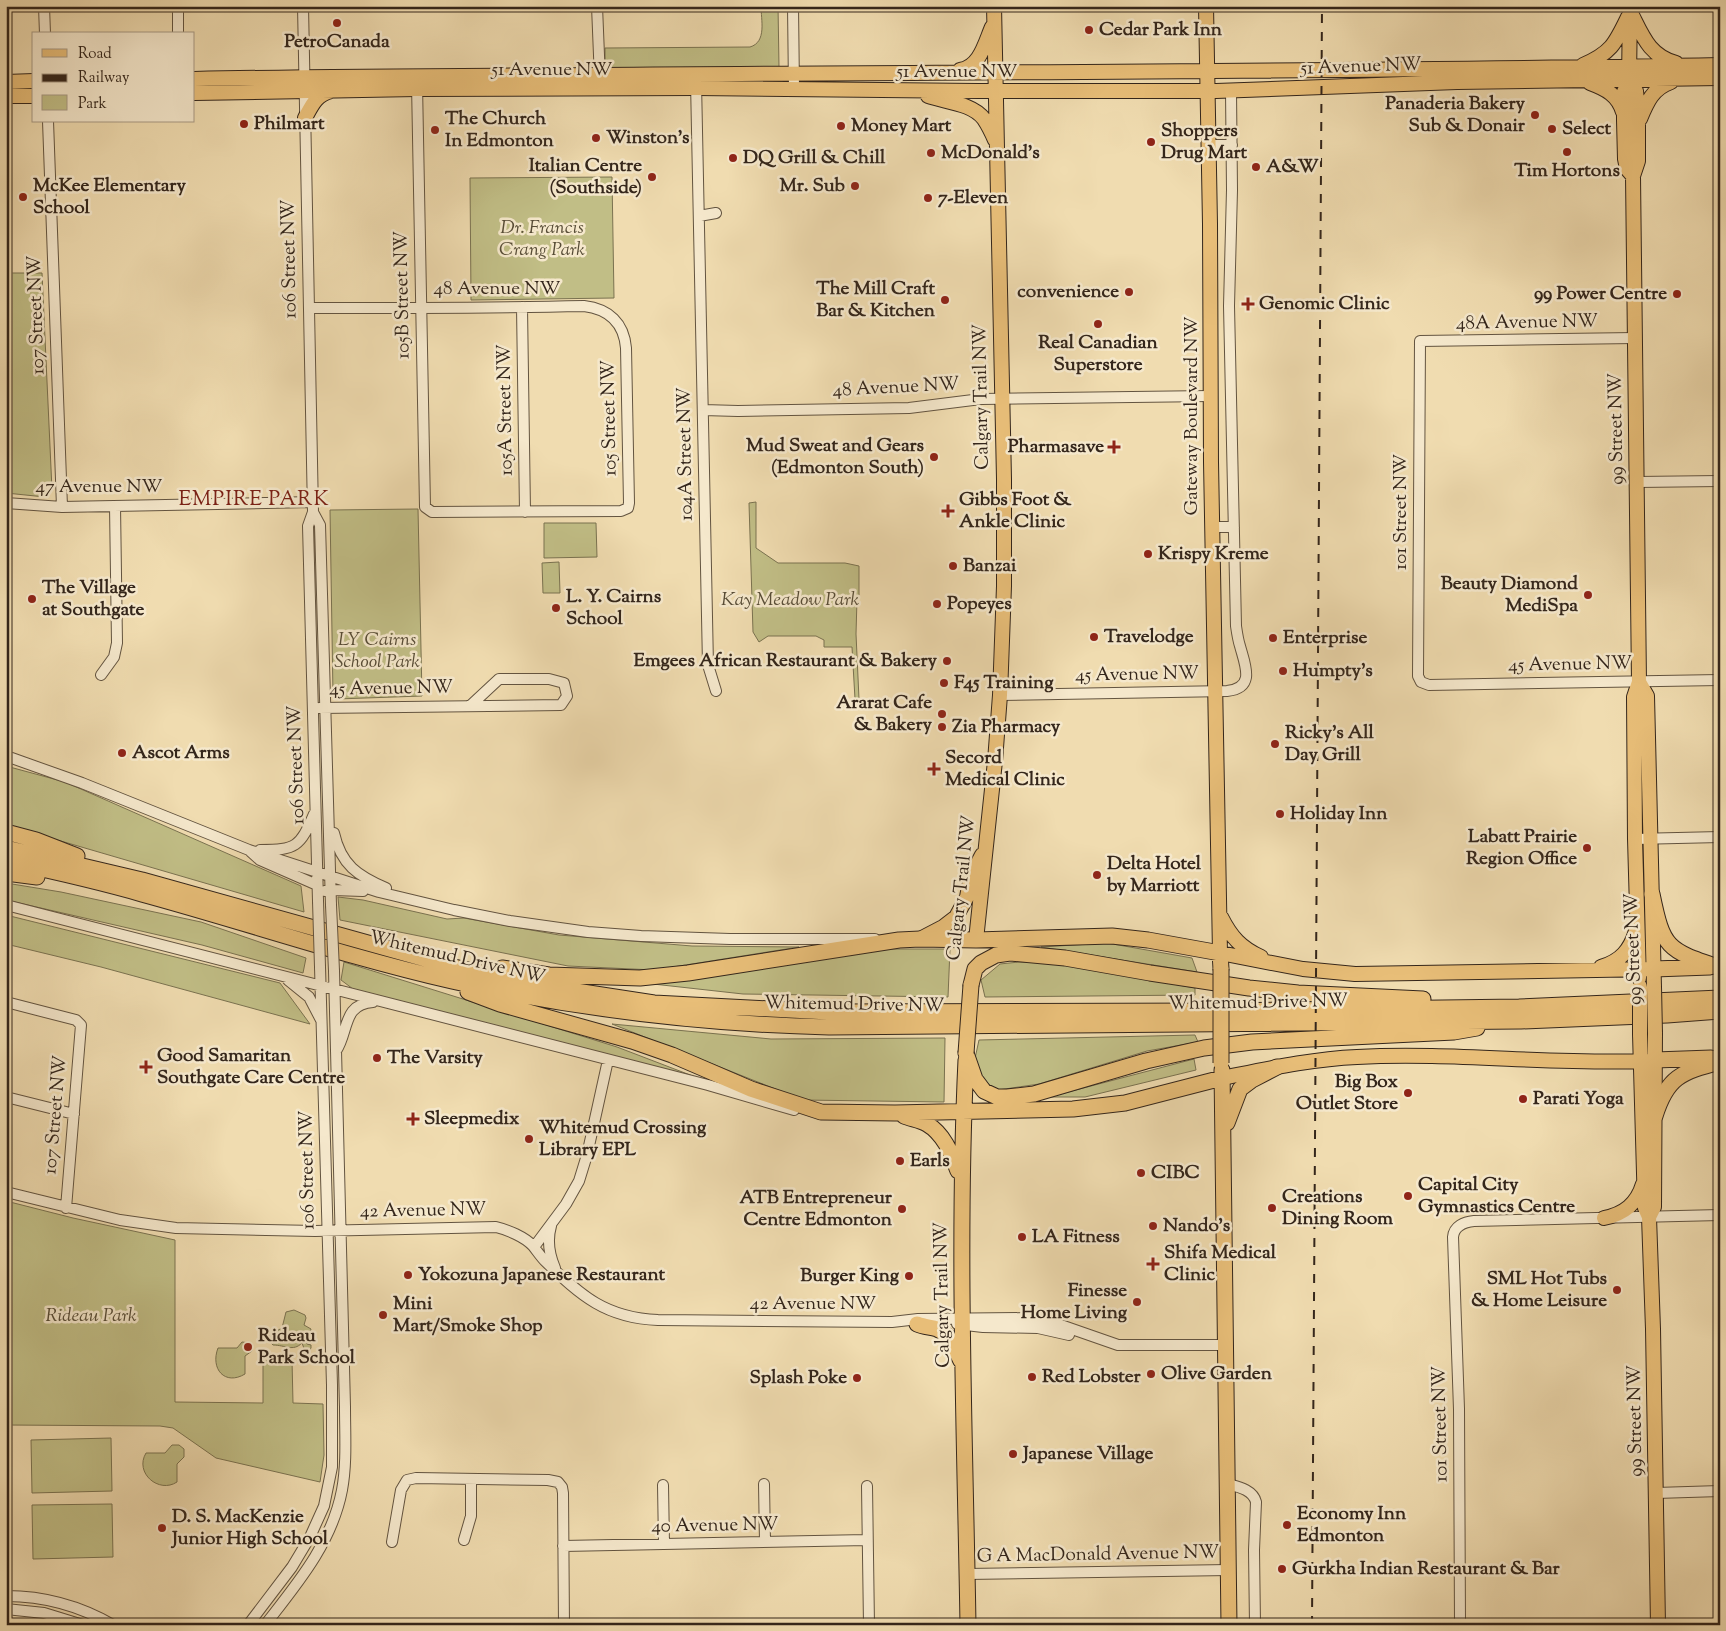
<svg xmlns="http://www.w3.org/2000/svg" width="1726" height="1631" viewBox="0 0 1726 1631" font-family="'Sorts Mill Goudy',serif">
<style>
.green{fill:#c1be86;stroke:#7a7250}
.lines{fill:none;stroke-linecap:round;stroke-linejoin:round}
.minor-casing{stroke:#635440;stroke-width:12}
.major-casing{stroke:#34261b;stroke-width:16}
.highway-casing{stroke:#34261b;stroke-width:17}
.minor{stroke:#f5e8cc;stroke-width:10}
.major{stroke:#e8be78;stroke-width:14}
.highway{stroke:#e8be78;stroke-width:15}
.rail{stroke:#34261b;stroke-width:2;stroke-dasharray:9 9;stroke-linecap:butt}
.minor-bridge-casing{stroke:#635440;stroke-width:12;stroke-linecap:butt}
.major-bridge-casing{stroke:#34261b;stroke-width:16;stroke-linecap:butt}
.highway-bridge-casing{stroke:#34261b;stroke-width:17;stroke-linecap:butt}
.minor-bridge{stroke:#f5e8cc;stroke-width:10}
.major-bridge{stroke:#e8be78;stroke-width:14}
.highway-bridge{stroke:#e8be78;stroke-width:15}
.poi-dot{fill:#8f2418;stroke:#f5e8cc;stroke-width:2}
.labels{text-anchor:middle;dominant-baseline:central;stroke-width:5;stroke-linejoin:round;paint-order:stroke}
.poi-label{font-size:19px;font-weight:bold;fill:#34261b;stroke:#f5e8cc;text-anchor:start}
.street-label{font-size:19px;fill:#34261b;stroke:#f5e8cc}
.park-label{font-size:19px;font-style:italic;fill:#574c36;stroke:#f5e8cc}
.quarter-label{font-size:21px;letter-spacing:1px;fill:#7a1f14;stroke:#f5e8cc}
</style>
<rect width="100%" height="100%" fill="#f0dcb0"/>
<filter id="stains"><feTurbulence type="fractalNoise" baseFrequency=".004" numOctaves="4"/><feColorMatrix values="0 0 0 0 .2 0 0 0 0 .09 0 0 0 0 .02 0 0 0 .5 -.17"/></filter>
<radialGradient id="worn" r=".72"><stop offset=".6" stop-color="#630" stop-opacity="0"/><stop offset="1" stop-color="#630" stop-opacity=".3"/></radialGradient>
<path class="green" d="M761,6H778L779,67L610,69L605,64V48L750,47C767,42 761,20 761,6Z
M612,177L614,298L471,300L470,178Z
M6,273H42L52,490L50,493L45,497L6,493Z
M756,502V548L778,563H845L859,566V595L857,599L856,634L859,699H855L852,647H824V640L816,636H768L759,642L753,632L749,503Z
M418,509L422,696L337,699L333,695L330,510Z
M544,523H596L597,557L544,558Z
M559,562L560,593H543L542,563Z
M6,766L65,782L301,886L304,912L6,825Z
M6,883L61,892L201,922L306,958L303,973L202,945L6,900Z
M338,897L363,900L447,919L464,918L559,935L692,946L799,947L654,970L568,966L340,920Z
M6,915L280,983L310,1024L101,967L6,944Z
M1107,943L1192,958L1197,972L1041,947Z
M871,949H950L948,997L743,994L644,983Z
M344,962L617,1047L698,1078L353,989L341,980Z
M1019,962L1057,963L1195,988V995L985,997L981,980L1000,964Z
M612,1024L771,1039L945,1038L944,1102L803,1100Z
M1195,1035L1198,1042L1147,1051L1039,1084L998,1090L985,1082L974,1063L979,1040Z
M1194,1059L1196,1070L1085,1097H1049Z
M6,1201L73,1218L175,1240V1402L263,1403V1361L292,1360L293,1403L323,1404L324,1455L320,1482L216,1458L173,1428L160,1426L6,1425Z
M294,1310L305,1315L306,1318L304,1325L311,1329L310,1333L304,1334L307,1344L311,1345V1348L309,1351H305L302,1343C293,1352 285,1345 273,1345L269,1341L268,1337L271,1334L282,1328L286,1312Z
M242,1342L250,1343L252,1351L245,1356V1374C225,1386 210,1369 218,1348H237Z
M111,1438L112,1491L32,1493L31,1440Z
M172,1445H179L184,1449V1457L177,1464V1482C159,1494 134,1473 146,1453H165Z
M112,1504L113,1557L33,1559L32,1505Z"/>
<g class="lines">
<defs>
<path id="minor" d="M44,6L45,34
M178,6V34
M303,6L313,512L308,526L318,901
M597,6L600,80
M793,6L794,89
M696,82L708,665L716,691
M48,121L62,507
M1209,145H1232
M699,216L716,213
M522,307L525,512
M309,308C400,308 492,308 584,306C609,309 624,323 626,348L629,503L628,508L621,511L432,512L425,507L417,84
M1635,338L1420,341L1418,676L1421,682L1429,685L1720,680
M703,410L738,411L909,408L981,399L1210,396
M1637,482L1720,481
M6,503L62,507L313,502
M313,512L320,525L331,905
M1212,527H1234
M101,675L114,657L117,643L115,506
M1000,695L1227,691C1256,688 1245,665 1240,646C1238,640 1237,633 1236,626L1229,306L1232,190L1231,91
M319,708L561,705L567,696L564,683L549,679H499L470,706
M6,756L82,783L249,850L379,892L454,910L510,921L588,932L641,936L730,939H875
M334,833C341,865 358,876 386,888
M1635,839L1720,837
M260,850C296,850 300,847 314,814
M250,851L260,860L317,885
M325,891L333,890L363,891
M6,905L708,1085L794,1110
M288,980L309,997L321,1020
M6,1002L76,1020L81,1025L66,1208
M336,1051C349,1032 342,1004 373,1002
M6,1097L74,1114
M6,1192L120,1220L176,1228L315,1231L496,1227C508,1230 525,1237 533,1246C537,1251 541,1257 545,1261C581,1296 606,1318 658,1320L892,1322L918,1319L1031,1318L1052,1322L1118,1345H1226
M551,1226C547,1240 549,1254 555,1268
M534,1247L566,1204L579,1181L587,1155L608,1060
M957,1324L983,1327L1038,1328L1069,1335
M764,1484L765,1542
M1228,1484C1239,1487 1253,1490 1256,1502L1254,1550L1255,1625
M663,1485L664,1544
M867,1486L869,1625
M1656,1493L1720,1491
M464,1540L471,1516V1479
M392,1542L401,1490L407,1480L416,1478L548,1480L558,1482L562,1487L563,1493L564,1625
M563,1546L867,1540
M967,1574L1229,1570
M6,1596C44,1596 80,1606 113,1625
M6,1609L44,1613L83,1625
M248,1625L292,1567L310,1537L324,1506L332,1467V1385L320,967
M265,1625C297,1584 332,1543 342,1490C347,1463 345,1435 345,1407L334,971
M1460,1625L1459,1409L1453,1237C1454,1226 1464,1222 1474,1221L1720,1215"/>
<path id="major" d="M1206,6L1210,224L1211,462L1220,953L1303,969L1355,974L1654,969
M1630,6L1629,80L1624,92V120L1625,159L1627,169L1633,176
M1632,15C1643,37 1650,56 1676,63
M1583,65C1611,53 1615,44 1628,17
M960,70C980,67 985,43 992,27
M194,79C329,76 465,76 600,75C973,72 1347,72 1720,65
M1629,80L1636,91L1638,110V161L1633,176L1639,682L1634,697L1635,839L1639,978
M6,82L34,81
M1590,83C1606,89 1618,95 1623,112
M194,93L417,89L696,88L978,91H1216L1457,82L1720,78
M6,96H34
M928,96C945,102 972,103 984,119C988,125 992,133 995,140
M305,118C312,105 316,95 331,91
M1640,119C1647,102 1653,88 1671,82
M1639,682L1647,696L1654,987
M1221,917C1231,937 1241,948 1261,957
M920,939L943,927L956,917L967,897L971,876L982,855
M976,940L995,761L1000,695L1004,586V479L994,6
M1601,967C1621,961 1630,950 1636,931
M1640,1034L1645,1208L1649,1217L1653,1329L1658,1625
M1222,1078C1267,1069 1311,1059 1357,1057C1454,1052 1552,1065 1649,1061
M1649,1217L1654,1207L1655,1033
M1604,1218C1624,1214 1637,1204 1643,1184"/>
<path id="highway" d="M6,832L36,840L77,856
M6,848L142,880L454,967L543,986L654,1003L829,1012L1219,1011L1519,1007L1720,998
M6,861C52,871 97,881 142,894C245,922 347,957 452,981C576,1009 702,1024 829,1027L1521,1021L1667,1015L1720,1011
M6,873L37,877
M1652,894C1663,948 1667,950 1718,967
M502,968L549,975L640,978L688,973L899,940L920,939L976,940L1112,936L1148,940L1220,953L1221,969
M1654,969L1710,967
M971,985L975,969L981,963L996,955L1010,953L1065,958L1150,973L1249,988L1298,993L1423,999
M468,992L500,1004L632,1041L672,1055L751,1089L821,1112L895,1113L1073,1109L1125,1103L1222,1078
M966,1053L975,1079L984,1091L997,1097H1007L1034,1094L1146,1061L1204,1048L1252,1042L1454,1032L1477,1028
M966,1060C957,1248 965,1437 968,1625
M1655,1060L1711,1058
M1222,1070L1229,1625
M904,1116C911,1119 920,1120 927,1124C944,1134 951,1153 958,1171
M1655,1116C1667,1077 1681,1072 1720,1062
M1227,1123L1240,1089L1252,1080L1277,1067
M917,1324C924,1327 931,1327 937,1329C950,1334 955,1349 961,1361"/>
</defs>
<use href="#minor" class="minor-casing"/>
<use href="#major" class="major-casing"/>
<use href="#highway" class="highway-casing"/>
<use href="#minor" class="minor"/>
<use href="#major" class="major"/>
<use href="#highway" class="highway"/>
<path class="rail" d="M1312,1625L1322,6"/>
<defs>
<path id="minor-bridge" d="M318,901L320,967
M331,905L334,971"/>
<path id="major-bridge" d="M1640,987V1034
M1654,987L1655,1033"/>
<path id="highway-bridge" d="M1221,969V1063
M966,1053L971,985"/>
</defs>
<use href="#minor-bridge" class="minor-bridge-casing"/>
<use href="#major-bridge" class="major-bridge-casing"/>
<use href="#highway-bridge" class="highway-bridge-casing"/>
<use href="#minor-bridge" class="minor-bridge"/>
<use href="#major-bridge" class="major-bridge"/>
<use href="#highway-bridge" class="highway-bridge"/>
</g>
<g class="poi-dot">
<circle cx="337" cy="23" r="5"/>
<circle cx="1089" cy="30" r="5"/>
<circle cx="1535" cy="115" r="5"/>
<circle cx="244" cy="124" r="5"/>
<circle cx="841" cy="126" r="5"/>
<circle cx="1552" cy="129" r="5"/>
<circle cx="435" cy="130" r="5"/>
<circle cx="596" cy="138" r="5"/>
<circle cx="1151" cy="142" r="5"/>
<circle cx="1567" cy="152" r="5"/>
<circle cx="931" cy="153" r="5"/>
<circle cx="733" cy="158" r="5"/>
<circle cx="1256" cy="167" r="5"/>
<circle cx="652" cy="177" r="5"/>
<circle cx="855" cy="186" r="5"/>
<circle cx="23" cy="197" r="5"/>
<circle cx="928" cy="198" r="5"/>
<circle cx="1129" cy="292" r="5"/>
<circle cx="1677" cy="294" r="5"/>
<circle cx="945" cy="300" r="5"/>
<path d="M1245.5 296.5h5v5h5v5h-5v5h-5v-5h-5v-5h5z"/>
<circle cx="1098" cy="324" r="5"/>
<path d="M1111.5 439.5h5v5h5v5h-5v5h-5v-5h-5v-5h5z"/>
<circle cx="934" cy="457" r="5"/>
<path d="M945.5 503.5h5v5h5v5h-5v5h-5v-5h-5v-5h5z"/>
<circle cx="1148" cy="554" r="5"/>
<circle cx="953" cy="566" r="5"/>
<circle cx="1588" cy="595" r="5"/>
<circle cx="32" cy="599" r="5"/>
<circle cx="937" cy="604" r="5"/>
<circle cx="556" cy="608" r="5"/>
<circle cx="1094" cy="637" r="5"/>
<circle cx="1273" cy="638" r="5"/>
<circle cx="947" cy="661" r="5"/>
<circle cx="1283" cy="671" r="5"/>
<circle cx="944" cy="683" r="5"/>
<circle cx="942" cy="714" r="5"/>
<circle cx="942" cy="727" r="5"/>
<circle cx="1275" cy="744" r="5"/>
<circle cx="122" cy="753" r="5"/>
<path d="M931.5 761.5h5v5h5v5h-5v5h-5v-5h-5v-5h5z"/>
<circle cx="1280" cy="814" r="5"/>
<circle cx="1587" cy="848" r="5"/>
<circle cx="1097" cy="875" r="5"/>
<circle cx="377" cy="1058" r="5"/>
<path d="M143.5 1059.5h5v5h5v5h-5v5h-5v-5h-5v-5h5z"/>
<circle cx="1408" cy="1093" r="5"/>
<circle cx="1523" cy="1099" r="5"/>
<path d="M410.5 1111.5h5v5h5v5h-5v5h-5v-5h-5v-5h5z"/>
<circle cx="529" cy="1139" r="5"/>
<circle cx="900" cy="1161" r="5"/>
<circle cx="1141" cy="1173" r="5"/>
<circle cx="1408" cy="1196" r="5"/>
<circle cx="1272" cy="1208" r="5"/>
<circle cx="902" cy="1209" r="5"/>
<circle cx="1153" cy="1226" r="5"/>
<circle cx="1022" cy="1237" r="5"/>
<path d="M1150.5 1256.5h5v5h5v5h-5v5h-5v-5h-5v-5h5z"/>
<circle cx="408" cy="1275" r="5"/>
<circle cx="909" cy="1276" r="5"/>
<circle cx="1617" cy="1290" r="5"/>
<circle cx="1137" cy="1302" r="5"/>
<circle cx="383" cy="1315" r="5"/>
<circle cx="248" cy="1347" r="5"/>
<circle cx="1151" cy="1374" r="5"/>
<circle cx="1032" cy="1377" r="5"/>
<circle cx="857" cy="1378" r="5"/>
<circle cx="1013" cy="1454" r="5"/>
<circle cx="1287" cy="1525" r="5"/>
<circle cx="162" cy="1528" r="5"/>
<circle cx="1282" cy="1569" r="5"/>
</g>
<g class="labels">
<g class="poi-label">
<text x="1099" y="30">Cedar Park Inn</text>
<text x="337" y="42" text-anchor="middle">PetroCanada</text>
<text x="1525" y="104" text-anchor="end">Panaderia Bakery<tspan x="1525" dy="22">Sub &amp; Donair</tspan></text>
<text x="445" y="119">The Church<tspan x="445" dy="22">In Edmonton</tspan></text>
<text x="254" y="124">Philmart</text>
<text x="851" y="126">Money Mart</text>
<text x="1562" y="129">Select</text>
<text x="1161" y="131">Shoppers<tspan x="1161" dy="22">Drug Mart</tspan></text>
<text x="606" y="138">Winston's</text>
<text x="941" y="153">McDonald's</text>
<text x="743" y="158">DQ Grill &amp; Chill</text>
<text x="642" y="166" text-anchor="end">Italian Centre<tspan x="642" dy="22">(Southside)</tspan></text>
<text x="1266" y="167">A&amp;W</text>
<text x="1567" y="171" text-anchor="middle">Tim Hortons</text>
<text x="33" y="186">McKee Elementary<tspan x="33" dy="22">School</tspan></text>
<text x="845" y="186" text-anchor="end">Mr. Sub</text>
<text x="938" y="198">7-Eleven</text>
<text x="935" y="289" text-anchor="end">The Mill Craft<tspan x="935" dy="22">Bar &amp; Kitchen</tspan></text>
<text x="1119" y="292" text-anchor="end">convenience</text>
<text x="1667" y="294" text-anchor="end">99 Power Centre</text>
<text x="1259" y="304">Genomic Clinic</text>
<text x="1098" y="343" text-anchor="middle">Real Canadian<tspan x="1098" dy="22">Superstore</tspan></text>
<text x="924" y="446" text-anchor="end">Mud Sweat and Gears<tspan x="924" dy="22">(Edmonton South)</tspan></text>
<text x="1104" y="447" text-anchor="end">Pharmasave</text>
<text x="959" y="500">Gibbs Foot &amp;<tspan x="959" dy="22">Ankle Clinic</tspan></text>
<text x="1158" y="554">Krispy Kreme</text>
<text x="963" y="566">Banzai</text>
<text x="1578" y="584" text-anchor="end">Beauty Diamond<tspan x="1578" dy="22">MediSpa</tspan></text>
<text x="42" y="588">The Village<tspan x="42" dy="22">at Southgate</tspan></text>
<text x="566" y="597">L. Y. Cairns<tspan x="566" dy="22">School</tspan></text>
<text x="947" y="604">Popeyes</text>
<text x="1104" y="637">Travelodge</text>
<text x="1283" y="638">Enterprise</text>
<text x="937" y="661" text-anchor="end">Emgees African Restaurant &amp; Bakery</text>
<text x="1293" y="671">Humpty's</text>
<text x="954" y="683">F45 Training</text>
<text x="932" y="703" text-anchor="end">Ararat Cafe<tspan x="932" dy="22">&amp; Bakery</tspan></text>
<text x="952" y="727">Zia Pharmacy</text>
<text x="1285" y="733">Ricky's All<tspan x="1285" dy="22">Day Grill</tspan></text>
<text x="132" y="753">Ascot Arms</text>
<text x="945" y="758">Secord<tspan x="945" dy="22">Medical Clinic</tspan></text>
<text x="1290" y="814">Holiday Inn</text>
<text x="1577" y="837" text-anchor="end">Labatt Prairie<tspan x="1577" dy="22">Region Office</tspan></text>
<text x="1107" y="864">Delta Hotel<tspan x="1107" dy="22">by Marriott</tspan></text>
<text x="157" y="1056">Good Samaritan<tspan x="157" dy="22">Southgate Care Centre</tspan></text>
<text x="387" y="1058">The Varsity</text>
<text x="1398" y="1082" text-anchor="end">Big Box<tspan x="1398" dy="22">Outlet Store</tspan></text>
<text x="1533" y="1099">Parati Yoga</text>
<text x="424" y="1119">Sleepmedix</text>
<text x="539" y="1128">Whitemud Crossing<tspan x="539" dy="22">Library EPL</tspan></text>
<text x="910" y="1161">Earls</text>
<text x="1151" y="1173">CIBC</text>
<text x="1418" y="1185">Capital City<tspan x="1418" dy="22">Gymnastics Centre</tspan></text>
<text x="1282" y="1197">Creations<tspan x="1282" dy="22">Dining Room</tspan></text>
<text x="892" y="1198" text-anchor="end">ATB Entrepreneur<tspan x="892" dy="22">Centre Edmonton</tspan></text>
<text x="1163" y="1226">Nando's</text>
<text x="1032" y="1237">LA Fitness</text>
<text x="1164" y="1253">Shifa Medical<tspan x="1164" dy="22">Clinic</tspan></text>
<text x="418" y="1275">Yokozuna Japanese Restaurant</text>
<text x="899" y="1276" text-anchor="end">Burger King</text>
<text x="1607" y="1279" text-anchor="end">SML Hot Tubs<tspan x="1607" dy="22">&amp; Home Leisure</tspan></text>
<text x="1127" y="1291" text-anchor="end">Finesse<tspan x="1127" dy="22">Home Living</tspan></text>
<text x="393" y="1304">Mini<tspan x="393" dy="22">Mart/Smoke Shop</tspan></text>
<text x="258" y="1336">Rideau<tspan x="258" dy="22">Park School</tspan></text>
<text x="1161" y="1374">Olive Garden</text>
<text x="1042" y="1377">Red Lobster</text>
<text x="847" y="1378" text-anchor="end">Splash Poke</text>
<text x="1023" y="1454">Japanese Village</text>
<text x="1297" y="1514">Economy Inn<tspan x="1297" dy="22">Edmonton</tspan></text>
<text x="172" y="1517">D. S. MacKenzie<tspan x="172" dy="22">Junior High School</tspan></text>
<text x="1292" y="1569">Gurkha Indian Restaurant &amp; Bar</text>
</g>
<g class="street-label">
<text transform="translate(1361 67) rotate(-2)">51 Avenue NW</text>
<text x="552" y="70">51 Avenue NW</text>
<text x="957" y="72">51 Avenue NW</text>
<text transform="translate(290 259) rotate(-91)">106 Street NW</text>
<text x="497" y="289">48 Avenue NW</text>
<text transform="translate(403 295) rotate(-91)">105B Street NW</text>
<text transform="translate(37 315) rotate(-92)">107 Street NW</text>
<text transform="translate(1527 323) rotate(-1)">48A Avenue NW</text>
<text transform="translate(896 388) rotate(-3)">48 Avenue NW</text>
<text transform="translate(982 397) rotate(-91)">Calgary Trail NW</text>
<text transform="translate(506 410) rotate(-91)">105A Street NW</text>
<text transform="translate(1192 416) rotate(-90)">Gateway Boulevard NW</text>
<text transform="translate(610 418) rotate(-91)">105 Street NW</text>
<text transform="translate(1617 429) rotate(-91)">99 Street NW</text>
<text transform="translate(686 454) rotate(-91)">104A Street NW</text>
<text x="99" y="487">47 Avenue NW</text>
<text transform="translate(1401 512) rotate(-90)">101 Street NW</text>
<text transform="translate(1570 665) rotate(-1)">45 Avenue NW</text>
<text transform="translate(1137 675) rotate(-1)">45 Avenue NW</text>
<text transform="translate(391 689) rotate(-1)">45 Avenue NW</text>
<text transform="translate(297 765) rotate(-92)">106 Street NW</text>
<text transform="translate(962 888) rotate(-84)">Calgary Trail NW</text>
<text transform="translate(1634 949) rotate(-92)">99 Street NW</text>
<text transform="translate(457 958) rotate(13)">Whitemud Drive NW</text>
<text transform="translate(1258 1003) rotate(-1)">Whitemud Drive NW</text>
<text transform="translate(854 1005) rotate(1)">Whitemud Drive NW</text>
<text transform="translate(56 1115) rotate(-85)">107 Street NW</text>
<text transform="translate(308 1170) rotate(-91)">106 Street NW</text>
<text transform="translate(423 1211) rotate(-1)">42 Avenue NW</text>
<text transform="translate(943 1295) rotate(-91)">Calgary Trail NW</text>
<text x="813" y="1304">42 Avenue NW</text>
<text transform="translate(1636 1421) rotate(-91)">99 Street NW</text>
<text transform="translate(1441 1424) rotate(-91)">101 Street NW</text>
<text transform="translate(715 1526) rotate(-1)">40 Avenue NW</text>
<text transform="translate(1098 1555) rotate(-1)">G A MacDonald Avenue NW</text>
</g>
<g class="park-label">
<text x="542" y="228">Dr. Francis<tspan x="542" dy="22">Crang Park</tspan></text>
<text x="790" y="600">Kay Meadow Park</text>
<text x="377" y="640">LY Cairns<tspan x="377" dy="22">School Park</tspan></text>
<text x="91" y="1316">Rideau Park</text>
</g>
<g class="quarter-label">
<text x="254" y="500">EMPIRE PARK</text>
</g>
</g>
<rect width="1726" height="1631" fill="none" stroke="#f0dcb0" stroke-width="25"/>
<rect x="8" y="8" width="1711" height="1616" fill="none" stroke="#34261b" stroke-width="2.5"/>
<rect x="12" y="12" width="1701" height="1606" fill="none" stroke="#34261b"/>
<rect x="32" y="32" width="162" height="90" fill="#f5e8cc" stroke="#a89a85"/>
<rect x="42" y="49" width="25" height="8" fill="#e8be78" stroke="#a89a85"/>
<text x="78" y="58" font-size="15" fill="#34261b">Road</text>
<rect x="42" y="74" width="25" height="8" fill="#34261b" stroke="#a89a85"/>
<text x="78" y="82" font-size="15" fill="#34261b">Railway</text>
<rect x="42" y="95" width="25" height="15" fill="#c1be86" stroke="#a89a85"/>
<text x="78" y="108" font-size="15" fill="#34261b">Park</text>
<rect width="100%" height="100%" filter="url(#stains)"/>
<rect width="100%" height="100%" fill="url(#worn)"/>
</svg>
